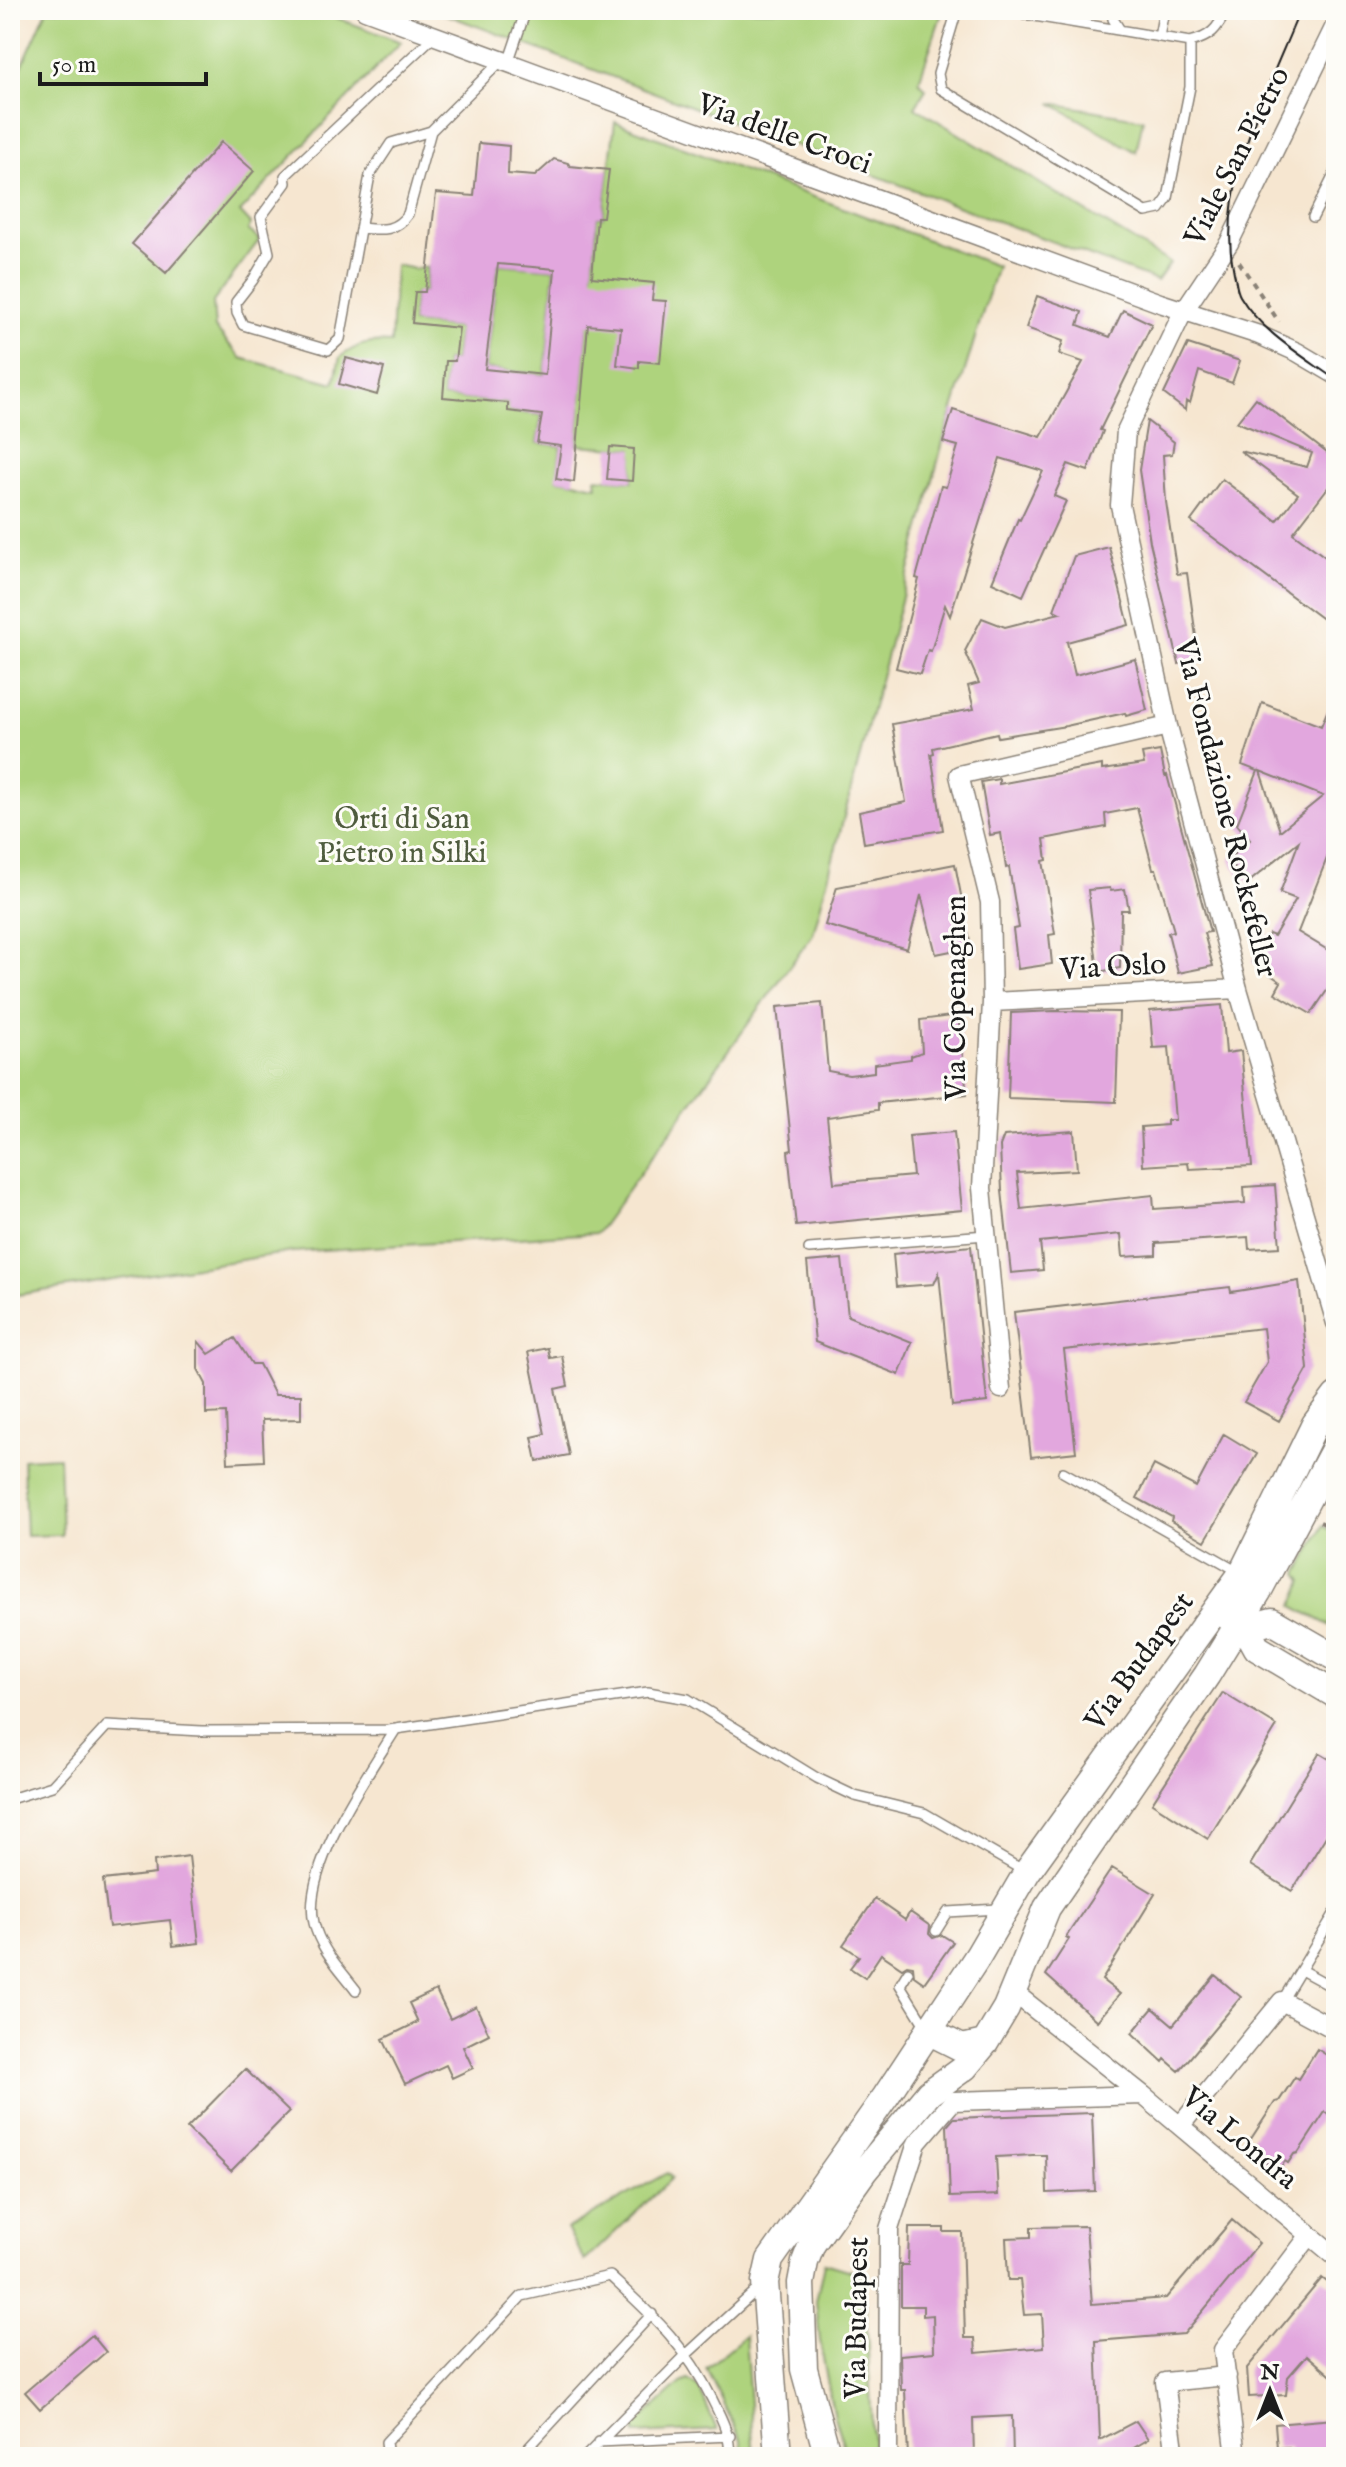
<svg xmlns="http://www.w3.org/2000/svg" width="1346" height="2467" viewBox="0 0 1346 2467" font-family="'IM FELL English',serif">
<style>
.green{fill:#aed37d;stroke:#65784c;stroke-width:2}
.building{fill:#e2a7de;fill-rule:evenodd}
.lines{fill:none;stroke-linecap:round;stroke-linejoin:round}
.lane-casing{stroke:#898176;stroke-width:12}
.street-casing{stroke:#898176;stroke-width:21}
.secondary-casing{stroke:#898176;stroke-width:29}
.path{stroke:#898176;stroke-width:4;stroke-dasharray:6 6;stroke-linecap:butt}
.lane{stroke:#fff;stroke-width:9}
.street{stroke:#fff;stroke-width:18}
.secondary{stroke:#fff;stroke-width:26}
.tram{stroke:#1c1c1c;stroke-width:2}
.labels{text-anchor:middle;dominant-baseline:central;stroke-width:6;stroke-linejoin:round;paint-order:stroke}
.street-label{font-size:30px;fill:#1c1c1c;stroke:#fdfcf7}
.park-label{font-size:30px;fill:#4f5c3e;stroke:#fdfcf7}
</style>
<rect width="100%" height="100%" fill="#fdfcf7"/>
<filter id="ink" filterUnits="userSpaceOnUse"><feTurbulence type="fractalNoise" baseFrequency=".0125" numOctaves="2"/><feDisplacementMap in="SourceGraphic" scale="16" xChannelSelector="R" yChannelSelector="G"/><feConvolveMatrix kernelMatrix="1 2 1 2 8 2 1 2 1" color-interpolation-filters="sRGB"/></filter>
<filter id="wash" filterUnits="userSpaceOnUse"><feTurbulence type="fractalNoise" baseFrequency=".006" numOctaves="4" result="noise"/><feDisplacementMap in="SourceGraphic" scale="32" xChannelSelector="R" yChannelSelector="G"/><feGaussianBlur stdDeviation="1.8" result="paint"/><feColorMatrix in="noise" values="0 0 0 0 0 0 0 0 0 0 0 0 0 0 0 0 0 1.4 0 .05"/><feComposite in="paint" operator="in"/></filter>
<g filter="url(#wash)">
<rect width="100%" height="100%" fill="#f6e6d0"/>
<path class="green" d="M47,10H316L401,42L240,212L251,224L248,230L260,239L213,302L215,328L241,358L334,383L340,357C358,344 369,341 391,343L395,265L415,269L427,267L425,292L415,293L412,323L459,328L455,361H446L443,397L508,403L509,411L542,415L537,443L561,446L557,479L597,486L596,478L632,481L633,449L577,445L597,217H603L615,122L997,266L943,442L813,934L597,1233L292,1252L10,1296V93Z
M434,10H943L919,81L926,89L915,107L1170,263L1157,281Z
M1051,103L1143,119L1136,152Z
M498,264L555,269L545,375L485,369Z
M59,1457L62,1535L26,1536L23,1459Z
M1336,1525V1629L1293,1606L1303,1581L1298,1574L1323,1526L1333,1531Z
M667,2173L672,2178L585,2261L567,2229Z
M824,2263L864,2275L873,2447L846,2452L834,2418L820,2341L816,2301Z
M745,2336L754,2457H742L741,2440L706,2368Z
M688,2380L699,2388L717,2430L635,2434V2425L681,2383Z"/>
<g id="blocks">
<path class="building" d="M221,142L254,171L166,273L132,244Z
M479,143L509,146L508,174L535,176L554,159L568,163L570,166L609,170L603,217H597L592,277L654,283L652,300L666,301L660,363L639,361V368L617,365L621,328L588,325L574,482L556,479L561,446L537,443L542,415L508,411V403L443,397L446,361H455L459,328L412,323L415,292H425L436,193L474,196ZM498,264L555,269L545,375L485,369Z
M1037,296L1082,312L1078,325L1110,337L1123,310L1152,324L1100,430L1103,431L1088,471L1068,464L1054,496L1066,501L1023,596L992,582L1018,519L1020,520L1043,471L1000,458L950,616L945,605L931,651L928,650L920,674L896,668L919,579L916,578L941,486L946,487L958,446L943,442L953,410L1041,437L1083,362L1059,354L1063,341L1026,328Z
M1188,344L1240,361L1232,383L1199,371L1190,403L1186,401L1185,410L1164,394Z
M346,358L384,368L377,395L339,384Z
M1256,398L1336,460V477L1293,533L1336,565V629L1191,521L1222,479L1277,521L1298,494L1240,451L1307,467L1312,453L1237,422Z
M1147,421L1174,442L1172,454L1163,455L1166,502L1177,574L1187,573L1199,658L1179,664L1150,542L1139,470Z
M610,447L634,449L632,481L607,479Z
M1109,547L1129,625L1067,642L1075,675L1135,659L1147,710L1126,716L1125,713L1066,726L998,737L997,733L933,748L934,753L931,754L943,830L864,843L859,812L906,802L892,724L974,709L968,686L979,683L965,651L982,618L1005,627L1060,613L1054,610L1074,556Z
M1336,691V835L1298,932L1336,955V992L1328,989L1311,1014L1275,993L1281,982L1252,962L1269,934L1274,936L1296,899L1280,893L1299,841L1249,882L1242,879L1230,861L1234,854L1250,840L1237,824L1258,771L1242,765L1262,703L1321,726ZM1260,771L1323,796L1280,831Z
M1160,751L1165,776L1167,775L1210,932L1204,933L1213,966L1178,973L1168,933L1174,931L1156,869H1153L1137,808L1105,814L1106,827L1044,839L1047,860L1043,861L1055,934L1049,935L1052,964L1018,969L1013,929L1019,928L1009,867L1006,868L1001,833L990,835L981,782L999,779V784L1102,765V770L1144,764L1142,754Z
M955,864L971,947L936,954L921,895L907,949L825,925L837,887Z
M1110,888L1111,891L1125,889L1129,910H1121L1120,968L1098,972L1088,890Z
M822,1003L828,1071L849,1075L874,1072V1064L911,1059V1056L922,1052L920,1020L958,1015L967,1094L878,1103V1110L827,1117L834,1183L913,1176L909,1136L954,1132L962,1210L796,1226L788,1151L792,1150L777,1007Z
M1222,1005L1226,1053L1241,1051L1252,1166L1189,1169L1188,1163L1143,1166L1141,1127L1167,1125V1120H1175L1169,1047L1153,1048L1150,1011Z
M1055,1011L1119,1012L1116,1102L1008,1098L1011,1013Z
M1074,1131L1077,1170L1017,1173L1021,1209L1153,1195L1154,1209L1245,1203L1244,1187L1275,1185L1280,1247L1249,1249L1248,1237L1156,1243V1255L1123,1257L1121,1234L1040,1242L1043,1270L1011,1273L1002,1191L1000,1146L1004,1136Z
M971,1246L987,1402L952,1406L939,1273L934,1284L896,1287L893,1254Z
M842,1259L848,1316L912,1342L899,1375L815,1342L807,1262Z
M1299,1281L1308,1369L1279,1421L1244,1402L1267,1362L1263,1328L1064,1350L1076,1452L1031,1457L1014,1312L1230,1287L1231,1292Z
M235,1338L252,1364H259L275,1395H301V1419L262,1420L264,1461L228,1463L226,1413L206,1414V1384L198,1369V1341L209,1354Z
M548,1348L550,1358L562,1356L568,1386L555,1389L569,1455L537,1461L532,1437L545,1434L528,1352Z
M1224,1434L1257,1454L1205,1541L1171,1521L1172,1517L1137,1498L1154,1465L1196,1487Z
M1223,1693L1277,1726L1208,1839L1152,1803Z
M1319,1753L1336,1763V1820L1292,1891L1250,1865Z
M189,1856L199,1943L173,1946L170,1920L109,1927L103,1880L155,1874L154,1861Z
M1112,1868L1155,1894L1102,1980L1120,1994L1097,2021L1046,1975L1069,1939L1066,1937Z
M875,1899L905,1920L910,1912L930,1926L929,1934L933,1938L942,1935L953,1942L924,1983L914,1976L913,1966L907,1965L902,1968L881,1954L865,1978L850,1968L859,1956L843,1945Z
M1215,1975L1241,1997L1179,2071L1165,2059L1163,2062L1132,2033L1153,2008L1173,2025Z
M436,1990L450,2019L476,2006L489,2034L463,2047L473,2068L452,2078L446,2065L405,2084L383,2039L418,2022L409,2003Z
M1317,2049L1336,2061V2118L1325,2112L1298,2153L1294,2154L1288,2163L1285,2161L1278,2171L1245,2148L1275,2102L1279,2101L1295,2077L1298,2079Z
M245,2069L289,2112L231,2171L187,2128Z
M1092,2113L1095,2191L1047,2193L1046,2155H1033L996,2157L998,2195L950,2197L947,2126L954,2118Z
M1232,2220L1259,2243L1184,2334L1096,2341L1100,2440L1136,2421L1148,2439L1131,2449L1136,2457H1013L1012,2416L973,2418L974,2457H908L905,2390H901L900,2355L934,2352L933,2315L923,2316V2306H901V2265H908L909,2228H944V2232H962L965,2338H975L976,2353L1044,2347L1042,2314L1024,2315L1020,2280H1008L1006,2238L1031,2237V2227L1086,2226L1092,2304L1166,2298Z
M1322,2278L1336,2289V2380L1307,2355L1288,2377L1286,2395L1249,2397L1247,2368Z
M92,2335L106,2352L40,2409L25,2392Z
M1334,2419L1336,2457H1290L1289,2447L1277,2448L1275,2424Z"/>
</g>
</g>
<g filter="url(#ink)">
<use href="#blocks" fill-opacity="0" stroke="#898176" stroke-width="2"/>
<g class="lines">
<defs>
<path id="lane" d="M957,10L938,74L941,89L1146,212L1160,209L1168,198L1190,87V42C1211,37 1217,29 1227,10
M999,10L1190,42
M1112,10L1113,19L1120,30
M435,35L285,176L286,183L261,217L269,253L253,280L236,302L237,313L243,325L328,350L340,339L370,175L391,143L431,131L502,60
M1159,37L1164,10
M508,63L526,10
M1313,217L1336,171
M361,228C382,230 395,232 408,214L431,131
M809,1249L986,1235
M1063,1472L1238,1571
M10,1799L52,1786L107,1726L202,1731L389,1730L648,1692L688,1699L817,1778L855,1796L924,1813L1026,1872
M936,1931L948,1912L998,1909
M1301,1970L1336,1989
M908,1972L900,1985L926,2027
M356,1990C340,1969 320,1949 314,1923C301,1869 368,1774 396,1729
M1282,2001L1336,1911
M598,2442L730,2436
M388,2457L386,2442L522,2296L610,2276C654,2317 685,2344 712,2399C722,2419 730,2434 730,2457
M520,2457L652,2314
M585,2457L687,2354L760,2287"/>
<path id="street" d="M365,10L1160,303L1259,335L1297,352L1336,375
M1336,24L1229,243L1183,312L1126,431L1120,505L1168,726L1238,989L1336,1323
M992,1002L1238,989
M1001,1389L982,1188L992,1002L990,902L959,775L1168,726
M1012,1991L1143,2095L1336,2257
M1180,2126L1282,2001L1336,2030
M888,2457L889,2229L917,2143L953,2101L1143,2095
M1175,2457L1165,2382L1227,2376
M1236,2457L1223,2350L1310,2235"/>
<path id="secondary" d="M1227,1616L1246,1628L1257,1648L1336,1695
M1246,1628L1272,1621L1336,1658
M928,2031L962,2048L985,2043
M778,2457L765,2282L770,2260L886,2096L978,1956L1027,1872L1242,1573L1315,1424L1336,1396
M828,2457L804,2369L801,2283L805,2262L812,2244L864,2171L929,2093L965,2067L985,2043L1006,2008L1047,1908L1207,1675L1258,1592L1336,1446"/>
</defs>
<use href="#lane" class="lane-casing"/>
<use href="#street" class="street-casing"/>
<use href="#secondary" class="secondary-casing"/>
<path class="path" d="M1239,262L1279,322
M1320,1522L1336,1529"/>
<use href="#lane" class="lane"/>
<use href="#street" class="street"/>
<use href="#secondary" class="secondary"/>
<path class="tram" d="M1300,10C1269,87 1215,188 1234,273C1236,280 1236,289 1240,296C1261,332 1303,356 1336,380"/>
</g>
</g>
<g class="labels">
<g class="street-label">
<text transform="translate(784 135) rotate(20)">Via delle Croci</text>
<text transform="translate(1238 157) rotate(-63)">Viale San Pietro</text>
<text transform="translate(1225 808) rotate(76)">Via Fondazione Rockefeller</text>
<text transform="translate(1113 968) rotate(-3)">Via Oslo</text>
<text transform="translate(957 998) rotate(-90)">Via Copenaghen</text>
<text transform="translate(1140 1662) rotate(-54)">Via Budapest</text>
<text transform="translate(1239 2139) rotate(40)">Via Londra</text>
<text transform="translate(858 2318) rotate(-89)">Via Budapest</text>
</g>
<g class="park-label">
<text x="402" y="820">Orti di San<tspan x="402" dy="34">Pietro in Silki</tspan></text>
</g>
</g>
<rect width="1346" height="2467" fill="none" stroke="#fdfcf7" stroke-width="40"/>
<g transform="translate(1270 2391)" stroke="#fdfcf7" stroke-width="6" paint-order="stroke">
<path d="M0-6L14 30L0 20L-14 30Z" fill="#1c1c1c"/>
<text y="-12" font-size="22" font-weight="bold" text-anchor="middle" fill="#1c1c1c">N</text>
</g>
<path d="M40 72v12h166v-12" fill="none" stroke="#1c1c1c" stroke-width="4"/>
<text x="52" y="72" font-size="24" fill="#1c1c1c" stroke="#fdfcf7" stroke-width="6" paint-order="stroke">50 m</text>
</svg>
